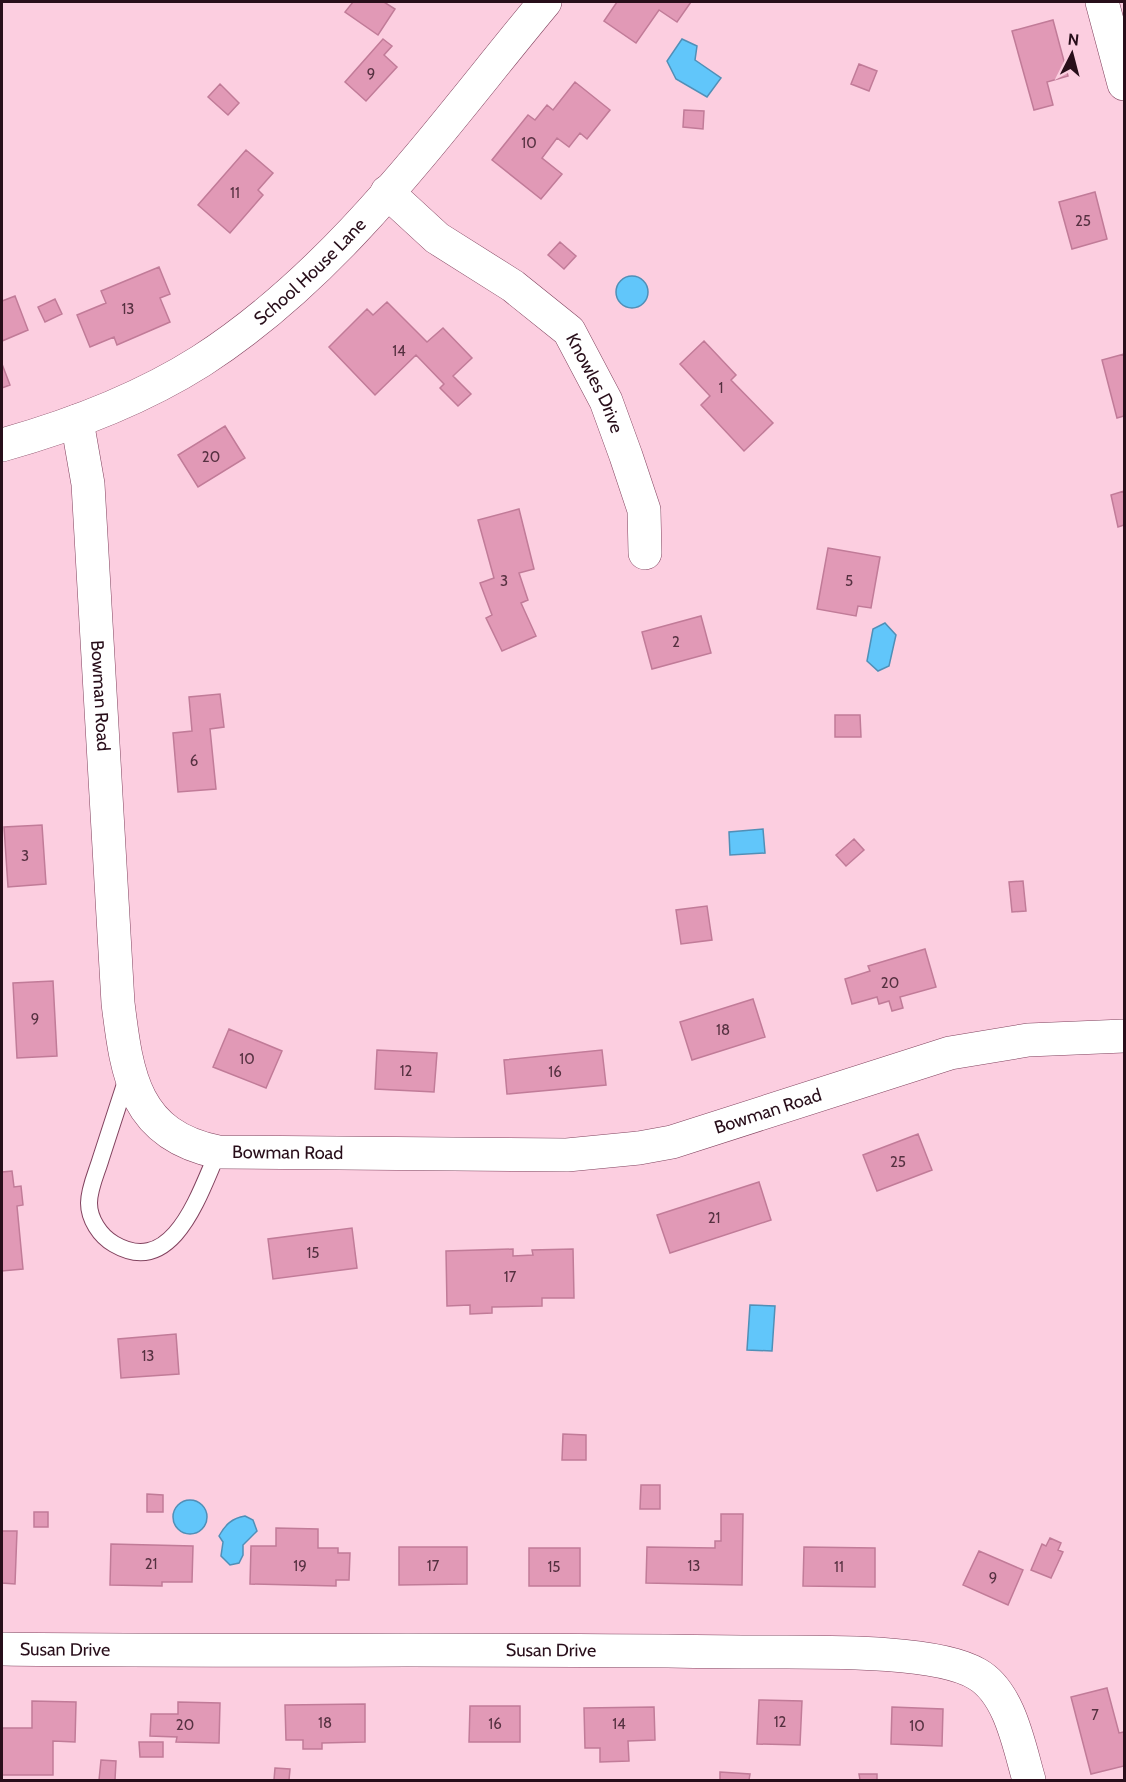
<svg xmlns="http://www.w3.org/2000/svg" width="1126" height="1782" viewBox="0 0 1126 1782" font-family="Cabin,sans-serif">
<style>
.water{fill:#61c6fa;stroke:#508fb7;stroke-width:1.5}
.building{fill:#e199b6;stroke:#c17b98;stroke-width:1.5}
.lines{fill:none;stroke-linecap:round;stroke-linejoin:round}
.lane-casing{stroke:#81425e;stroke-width:18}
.street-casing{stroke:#81425e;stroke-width:34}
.secondary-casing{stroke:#81425e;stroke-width:34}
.lane{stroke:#fff;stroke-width:16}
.street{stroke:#fff;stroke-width:33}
.secondary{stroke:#fff;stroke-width:33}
.labels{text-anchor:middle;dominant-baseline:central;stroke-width:4.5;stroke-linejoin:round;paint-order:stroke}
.number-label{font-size:15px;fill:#563141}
.street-label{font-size:18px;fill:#280e1a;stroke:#fccee0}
</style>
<rect width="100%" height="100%" fill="#fccee0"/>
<path class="water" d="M682,39L697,46L695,60L721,78L707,97L676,79L667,61Z
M616 292a16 16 0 1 1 32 0a16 16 0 1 1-32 0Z
M885,623L896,635L889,666L878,671L867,661L873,629Z
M763,829L765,853L730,855L729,832Z
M750,1305L775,1306L772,1351L747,1350Z
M173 1517a17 17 0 1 1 34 0a17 17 0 1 1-34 0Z
M245,1516L253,1520L257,1531L243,1545V1555L239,1563L230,1565L221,1556L223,1542L219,1536C225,1525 232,1518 245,1516Z"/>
<path class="building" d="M353,2H384L395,9L378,35L345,12Z
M617,2H691L677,22L659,10L636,43L604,21Z
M1053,20L1068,76L1047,82L1053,105L1034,110L1012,31Z
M383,39L392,46L384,55L397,67L366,101L345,82Z
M859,64L877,71L869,91L851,84Z
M575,82L610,110L587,139L580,133L569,147L557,138L542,158L562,174L541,199L492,160L528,115L535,120L547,105L553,110Z
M220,84L239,103L228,115L208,97Z
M684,110L704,111L703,129L683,127Z
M246,150L273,173L258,190L263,195L230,233L198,205Z
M1095,192L1107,239L1072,249L1059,202Z
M560,242L576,256L564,269L548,255Z
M159,267L170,294L160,298L170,322L117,345L114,337L90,347L77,315L106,303L101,291Z
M15,296L28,330L2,341V301Z
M55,299L62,314L45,322L38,307Z
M387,302L427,342L443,328L472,358L453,376L471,394L458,406L440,388L444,384L416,355L375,395L329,347L367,309L373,315Z
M704,341L736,375L731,380L773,423L744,451L701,405L710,396L680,364Z
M1124,354V416L1117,418L1102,360Z
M2,364L10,385L2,388Z
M225,426L245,458L198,487L178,455Z
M1124,491V525L1118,527L1111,495Z
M519,509L534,569L519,573L528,600L521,603L536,636L502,651L486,618L492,615L480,583L494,578L478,520Z
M828,548L880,557L871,608L858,606L856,616L817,609Z
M701,616L711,653L652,669L642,632Z
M220,694L224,727L210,729L216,789L178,792L173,733L192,731L189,697Z
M835,715H860L861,737H835Z
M42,825L46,884L8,887L4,827Z
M854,839L864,850L846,866L836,855Z
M1023,881L1026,911L1012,912L1009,882Z
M707,906L712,940L681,944L676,910Z
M925,949L936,987L900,997L903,1008L892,1011L889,1001L879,1004L877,997L852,1004L845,979L870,971L868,966Z
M53,981L57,1056L17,1058L13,983Z
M753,999L765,1037L692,1060L680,1022Z
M229,1029L282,1051L266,1088L213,1067Z
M377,1050L437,1053L434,1092L375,1089Z
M602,1050L606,1085L507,1094L504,1060Z
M918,1134L932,1170L877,1191L863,1155Z
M12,1171L14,1187L21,1186L23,1205L17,1206L23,1269L2,1271V1172Z
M759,1182L771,1220L670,1253L657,1215Z
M352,1228L357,1268L273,1279L268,1239Z
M513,1249V1256L533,1255L532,1250L573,1249L574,1298H542V1306L492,1307V1313L470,1314V1305L447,1306L446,1251Z
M176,1334L179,1374L121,1378L118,1339Z
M563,1434L586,1435V1460H562Z
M641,1485H660V1509H640Z
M147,1494L163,1495V1512H147Z
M34,1512H48V1527H34Z
M721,1514H743L742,1585L646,1583L647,1547L715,1548V1541H721Z
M276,1528L318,1529V1548H338V1553H350L349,1580H336V1586L250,1584L251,1546H276Z
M2,1531H17L15,1584L2,1583Z
M1050,1538L1061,1543L1058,1550L1063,1552L1051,1578L1031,1570L1042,1544L1046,1546Z
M111,1544L193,1546L192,1582H162V1586L110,1585Z
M399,1547H467V1584L399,1585Z
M804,1547L875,1548V1587L803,1586Z
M529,1548H580V1586H529Z
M979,1551L1023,1570L1008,1605L963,1585Z
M1107,1688L1119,1733L1124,1732V1766L1091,1774L1071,1697Z
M759,1700L802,1701L800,1745L757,1744Z
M32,1701L76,1702L75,1742L53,1741V1775H2V1728H32Z
M178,1702L220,1703L219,1743L176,1742L177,1737L150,1736L151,1714H178Z
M365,1704V1742L322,1743V1749H303V1740H286L285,1705Z
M470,1706H520V1742H469Z
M654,1707L655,1740L628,1741L629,1761L600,1762V1748H585L584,1708Z
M892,1707L943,1709L942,1746L891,1744Z
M139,1742H163V1757H140Z
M101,1760L116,1761L115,1780H99Z
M275,1768L290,1769L289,1780H274Z
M720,1772L750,1774L749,1780H720Z
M859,1774H877V1780H860Z"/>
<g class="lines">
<defs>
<path id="lane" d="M128,1075C119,1103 110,1131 101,1158C97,1172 89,1188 89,1203C89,1219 100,1236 114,1244C174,1279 200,1191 218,1152"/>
<g id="street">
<path d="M1102,2L1124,84"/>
<path id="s1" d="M387,192L437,238L513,286L569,331L606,401L626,456L644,510L645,553"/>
<path id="s2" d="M77,421L88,484L118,1003C127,1077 135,1135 218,1152L567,1155L639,1148L672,1142L950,1053L1028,1040L1124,1036"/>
<path id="s3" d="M2,1649C248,1652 495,1648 742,1652C797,1653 932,1647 977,1674C1010,1693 1019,1746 1029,1780"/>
</g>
<g id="secondary">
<path id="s4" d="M2,445C70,426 141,399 201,361C341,271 440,128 545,2"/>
</g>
</defs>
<use href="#lane" class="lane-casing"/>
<use href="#street" class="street-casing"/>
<use href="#secondary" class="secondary-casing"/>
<use href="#lane" class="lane"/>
<use href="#street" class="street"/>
<use href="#secondary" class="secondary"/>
</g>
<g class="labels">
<g class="number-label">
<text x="371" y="74">9</text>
<text x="529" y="143">10</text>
<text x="235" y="193">11</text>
<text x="1083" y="221">25</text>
<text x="128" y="309">13</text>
<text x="399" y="351">14</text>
<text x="721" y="388">1</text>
<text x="211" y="457">20</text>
<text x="504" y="581">3</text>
<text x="849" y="581">5</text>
<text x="676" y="642">2</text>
<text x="194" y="761">6</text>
<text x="25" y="856">3</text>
<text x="890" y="983">20</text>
<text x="35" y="1019">9</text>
<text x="723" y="1030">18</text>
<text x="247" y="1059">10</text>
<text x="406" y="1071">12</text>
<text x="555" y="1072">16</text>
<text x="898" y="1162">25</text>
<text x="714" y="1218">21</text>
<text x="313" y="1253">15</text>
<text x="510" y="1277">17</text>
<text x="148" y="1356">13</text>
<text x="151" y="1564">21</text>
<text x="300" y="1566">19</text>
<text x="433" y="1566">17</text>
<text x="694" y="1566">13</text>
<text x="554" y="1567">15</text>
<text x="839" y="1567">11</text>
<text x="993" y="1578">9</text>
<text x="1095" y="1715">7</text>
<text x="780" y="1722">12</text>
<text x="325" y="1723">18</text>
<text x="495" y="1724">16</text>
<text x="619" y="1724">14</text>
<text x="185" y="1725">20</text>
<text x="917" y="1726">10</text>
</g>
<g class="street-label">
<text stroke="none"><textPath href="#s4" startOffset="358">School House Lane</textPath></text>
<text stroke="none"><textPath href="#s1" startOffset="288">Knowles Drive</textPath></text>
<text stroke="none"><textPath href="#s2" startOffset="276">Bowman Road</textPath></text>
<text stroke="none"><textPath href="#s2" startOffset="1336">Bowman Road</textPath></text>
<text stroke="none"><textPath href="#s2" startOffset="850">Bowman Road</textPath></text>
<text stroke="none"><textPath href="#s3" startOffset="63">Susan Drive</textPath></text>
<text stroke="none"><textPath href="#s3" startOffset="549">Susan Drive</textPath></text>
</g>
</g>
<rect width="1126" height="1782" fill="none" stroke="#280e1a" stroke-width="6"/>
<g transform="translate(1072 54) rotate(6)" stroke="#fccee0" stroke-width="4.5" paint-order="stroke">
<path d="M0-4.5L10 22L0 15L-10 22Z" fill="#280e1a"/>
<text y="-9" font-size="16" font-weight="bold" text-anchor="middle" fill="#280e1a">N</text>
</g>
</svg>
